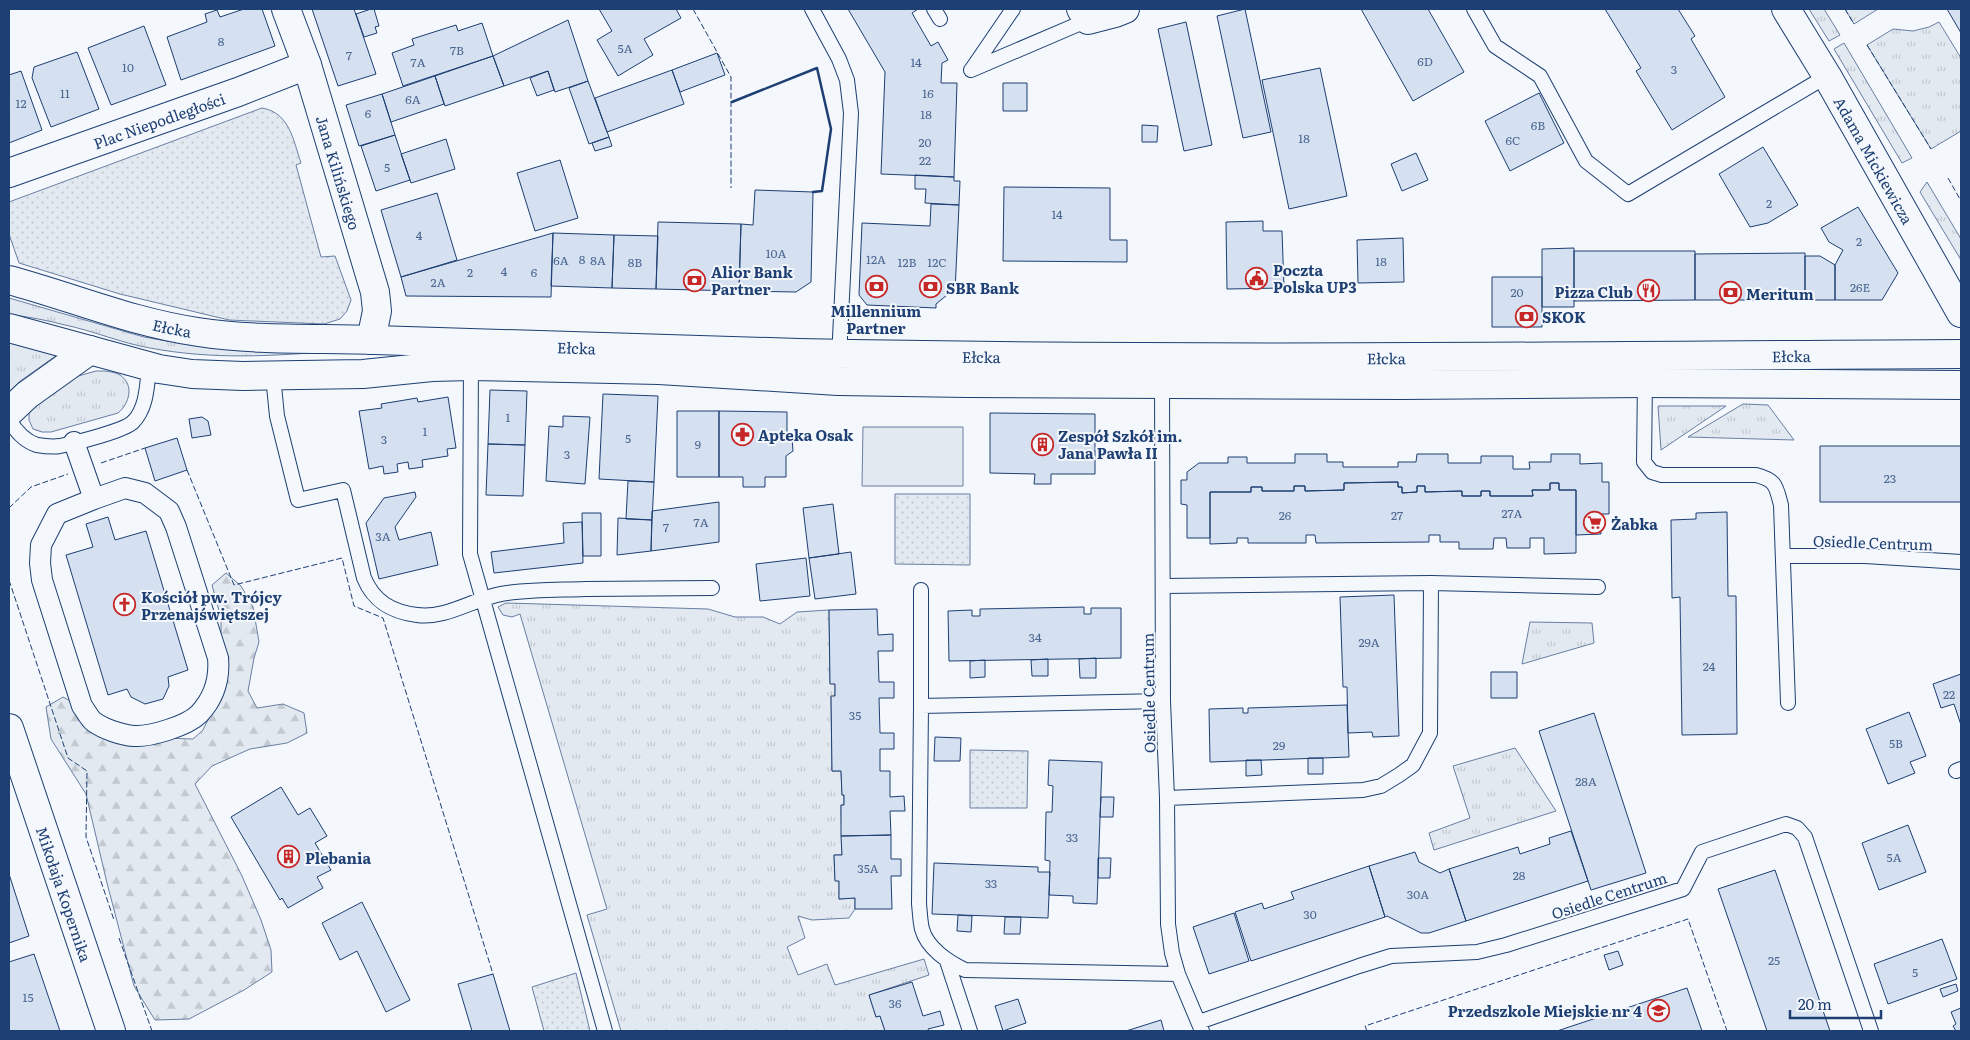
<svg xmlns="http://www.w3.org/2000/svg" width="1970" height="1040" viewBox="0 0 1970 1040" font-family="Literata,serif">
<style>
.grass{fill:url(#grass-tufts);stroke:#687fa3}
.forest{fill:url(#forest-firs);stroke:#687fa3}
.park{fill:url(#park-dots);stroke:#687fa3}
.pitch{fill:#e3e9f0;stroke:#687fa3}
.building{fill:#d5e0f0;stroke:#1d3f73}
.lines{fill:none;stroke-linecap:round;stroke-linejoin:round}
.service-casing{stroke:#1d3f73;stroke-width:16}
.pedestrian-casing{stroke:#1d3f73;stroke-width:22}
.minor-casing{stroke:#1d3f73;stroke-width:30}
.secondary-casing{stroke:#1d3f73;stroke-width:30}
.primary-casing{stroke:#1d3f73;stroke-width:30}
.service{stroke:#f4f7fb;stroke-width:14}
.pedestrian{stroke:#f4f7fb;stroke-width:20}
.minor{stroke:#f4f7fb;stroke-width:28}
.secondary{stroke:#f4f7fb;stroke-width:28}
.primary{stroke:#f4f7fb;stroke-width:28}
.fence{stroke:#1d3f73;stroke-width:1;stroke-dasharray:6 2.5;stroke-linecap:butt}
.wall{stroke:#1d3f73;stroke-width:2.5}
.labels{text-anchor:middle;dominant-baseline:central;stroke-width:4;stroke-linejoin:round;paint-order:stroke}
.number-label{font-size:12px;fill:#4b6792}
.street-label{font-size:15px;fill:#1d3f73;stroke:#f4f7fb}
.poi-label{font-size:15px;font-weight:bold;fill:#1d3f73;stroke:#f4f7fb;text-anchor:start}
</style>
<defs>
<pattern id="grass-tufts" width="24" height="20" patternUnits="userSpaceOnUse" patternTransform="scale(1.25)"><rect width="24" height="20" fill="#e3e9f0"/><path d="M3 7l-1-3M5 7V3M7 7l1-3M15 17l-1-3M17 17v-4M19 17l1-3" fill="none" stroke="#c2c9d1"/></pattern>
<pattern id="forest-firs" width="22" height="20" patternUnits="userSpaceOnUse" patternTransform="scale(1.25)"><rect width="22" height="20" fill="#e3e9f0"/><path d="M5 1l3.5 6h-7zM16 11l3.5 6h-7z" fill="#c2c9d1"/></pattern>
<pattern id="park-dots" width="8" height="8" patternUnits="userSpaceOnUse" patternTransform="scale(1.25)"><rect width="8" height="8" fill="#e3e9f0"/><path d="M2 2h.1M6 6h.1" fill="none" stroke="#c2c9d1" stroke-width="1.8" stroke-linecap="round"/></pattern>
</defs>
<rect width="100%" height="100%" fill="#f4f7fb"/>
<path class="grass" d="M1809,9H1824L1840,35L1829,41Z
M1845,9H1878L1854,24Z
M1939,22L1961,58V131L1931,149L1867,45L1893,29L1913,31L1929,27Z
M1844,43L1912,158L1902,163L1834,49Z
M1927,182L1961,239V260L1920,192Z
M9,298L144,337L167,341L337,351C272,356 214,360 150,348C121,343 94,331 65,325C47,320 27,317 9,314Z
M9,341L57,355L19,382L9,393Z
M96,371C104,371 113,371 120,375C135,385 129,404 118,413L51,432H42L33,429L29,420V409L64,380Z
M1743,404L1768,405L1794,440L1688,437Z
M1658,406H1726L1661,450Z
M506,603L708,609L735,617H763L780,624L797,612L829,610L830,683L835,684V696L831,697L832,771H841L842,795H844V805H841L842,855H834L835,880L839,881V899L855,898V909L849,918L812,920L798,916L805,938L787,947L798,975L827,964L835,985L924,959L929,975L869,995L876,1017L880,1016L885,1031H621L587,915L607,909L520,614L512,617L503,615L498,607Z
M1530,622L1592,623L1594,643L1522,664Z
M1515,748L1556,811L1434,850L1429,833L1470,818L1453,766Z"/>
<path class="forest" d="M226,573L241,586L253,607L259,642L254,658L248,691L257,708L283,704L304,713L307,733L287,743L250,749L212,766L195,784L242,876L261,920L271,950L272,972L244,990L189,1019L155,1020L134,986L107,883L86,794L51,739L46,707L63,697L83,708L101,736L193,739L203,730L213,709L221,642V618L212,585Z"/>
<path class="park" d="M262,108C290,113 293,140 301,163L296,165L321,257L335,256L351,300L347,311L340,319L324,324L229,320L120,294L19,263L9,234V202Z
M895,494H970V565L895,564Z
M970,750L1028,751L1027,808H970Z
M576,973L590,1031H544L532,987Z"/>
<path class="pitch" d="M863,427H963V486H862Z"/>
<path class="building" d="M244,9H262L275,46L181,80L167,37L207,22L205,14L217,10L220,17Z
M312,9H354L376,74L338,86Z
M371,9H374L379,26L375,27L377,33L364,37L356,14Z
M599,9H676L681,18L644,39L653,55L618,76L597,40L612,31Z
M848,9H918L912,13L931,46L938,42L948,60L942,63L941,83H957L954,177L881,174L885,72Z
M1245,9L1271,132L1243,138L1217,16Z
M1361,9H1428L1464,72L1413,101Z
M1605,9H1678L1695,36L1691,39L1725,97L1672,130L1636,71L1641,68Z
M1947,9H1961V33Z
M568,20L588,81L555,92L548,71L504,86L493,56Z
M1186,22L1212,145L1184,151L1158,29Z
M482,23L493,56L403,86L392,53L414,45L412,39L456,25L458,31Z
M144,26L166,85L111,105L88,48Z
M77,52L99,109L51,127L32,78L34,67Z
M717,53L725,75L680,92L672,70Z
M493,56L504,86L445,106L435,76Z
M1320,68L1347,196L1289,209L1262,80Z
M672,70L684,104L607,132L595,98Z
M21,71L42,130L9,143V75Z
M548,71L554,90L537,96L530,78Z
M435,76L444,104L391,122L382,94Z
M588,81L609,137L589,144L569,88Z
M1003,83H1027V111H1003Z
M1539,93L1564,143L1510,171L1485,121Z
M382,94L395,135L359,146L346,105Z
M1142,125L1158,126L1157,142H1142Z
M395,135L410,180L376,191L361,146Z
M609,137L612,146L595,151L592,143Z
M446,139L455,169L411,183L401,154Z
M1763,147L1798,205L1768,223L1750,227L1719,174Z
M1416,153L1428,180L1402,191L1391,164Z
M560,160L578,218L535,231L517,173Z
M915,175L954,177V181H960L959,205L925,203L926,189H915Z
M1004,187L1110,188V240H1127V262L1003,261Z
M755,190L813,192L811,282L796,292L739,291L741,224L753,225Z
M437,193L457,260L401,277L381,210Z
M931,204L959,205L955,292L952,291L936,304V308L867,305L859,295L862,223L930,226Z
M1858,207L1898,273L1882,300H1835V265L1843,250L1829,242L1821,228Z
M1263,221V231H1282L1284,288L1227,289L1226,222Z
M658,222L741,224L739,291L656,289Z
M553,233L614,235L612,288L551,286Z
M553,233L551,297L406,296L401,277Z
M614,235L658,236L656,289L612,288Z
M1403,238L1404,282L1358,283L1357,240Z
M1574,248V307H1542V249Z
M1574,251H1695V300L1574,301Z
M1805,253V300H1695V254Z
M1805,256H1820L1835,265V300H1805Z
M1492,277H1542V327H1492Z
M490,390L527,391L525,445L488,444Z
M603,394L658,396L654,482L599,479Z
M448,397L456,448L447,449L448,456L422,460L423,467L409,469L408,462L397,464L398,472L384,474L383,466L369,469L359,411L382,408L381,404L417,398L418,402Z
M677,411H719V477H677Z
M719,411L787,412V433L792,438L793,451L786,456V477H765V487H743V477H719Z
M990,413L1095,414V474H1051V484H1034L1035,474L990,473Z
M563,416L590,417L585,484L546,481L549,426L563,427Z
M202,417L208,421L211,435L192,438L189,419Z
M177,438L187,470L155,481L145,448Z
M488,444L525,445L523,496L486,495Z
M1820,446H1961V502H1820Z
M1295,454H1327V462H1343V467H1398V462H1416L1417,454H1448V463H1481V456H1513V469H1530L1529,462H1551V454H1580V464L1602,463V482H1609V514H1600L1601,534L1576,535V490H1559V483H1550V490H1532L1533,496H1490V491H1481V496H1462V491L1425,492V486H1417V492L1402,493V487H1398V482L1344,483V490L1305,491V486H1294V491H1262V487H1251V492H1210V538H1187V505L1181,504V480H1187V472L1199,463H1228V457H1247V463H1295Z
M628,481L654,482L652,520L626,519Z
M1398,482V487H1402V493L1417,492V486H1425V492L1462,491V496H1481V491H1490V496H1533L1532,490H1550V483H1559V490H1576V553L1544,554V538H1530V548H1507L1506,538H1494L1493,549H1459V542H1440V535H1429V542L1316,543L1315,535H1306V543H1248V538H1237V543L1210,544V492H1251V487H1262V491H1294V486H1305V491L1344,490V483Z
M415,492L416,497L395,527L399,540L431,532L438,565L379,579L366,523L384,498Z
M719,502V542L651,551L652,511Z
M833,504L839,554L809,558L803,508Z
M1727,512L1728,596H1736L1737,734L1682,735L1680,597L1672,598L1671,520L1696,519V513Z
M582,513H601V556H583Z
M108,517L115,540L146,531L188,670L168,677L169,686L163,699L145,704L131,697L127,689L108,695L66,555L93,547L86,524Z
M618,518L652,520L651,551L617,555Z
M582,522L583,563L494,573L491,552L564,543L563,523Z
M851,552L856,594L815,599L809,558Z
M806,558L810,596L760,601L756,564Z
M1394,595L1399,736L1373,737L1372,732L1348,733L1347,687H1343L1340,597Z
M1084,607V614H1091V608H1121V658L949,661L948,611L972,610V616H980V609Z
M877,609L878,635L893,634V651H878L879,682H894V698H879L880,733H894V749H880V771H890V797L904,796L905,811H890L891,835L841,836V805H844V795H842L841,771H832L831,696H835V684H830L829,610Z
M1096,658V678H1080L1079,659Z
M1048,659V676H1032L1031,660Z
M985,660V677L970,678V661Z
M1491,672H1517V698H1491Z
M1961,674V725L1954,704L1941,708L1933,684Z
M1347,705L1349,757L1210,762L1209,709L1243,708V713H1248V708Z
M1909,712L1926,756L1910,762L1915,773L1888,784L1866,729Z
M1594,713L1646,873L1591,890L1539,731Z
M935,737L961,738L960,761H934Z
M1308,758H1323V774H1308Z
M1049,760L1102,762L1097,904L1073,903V896L1049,895L1050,861L1045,860L1046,812H1052L1053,786L1048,785Z
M1246,760H1261L1262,775L1246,776Z
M281,787L298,815L310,808L327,836L315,843L331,870L317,877L323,888L288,908L282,898L280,900L231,817Z
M1101,797H1114L1113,817H1100Z
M1908,825L1926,872L1879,890L1862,843Z
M1571,831L1588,881L1466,921L1449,869L1518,847L1520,854L1550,844L1549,838Z
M891,835V859H901V876H891L892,909H855V898L839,899V881H835L834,855H842L841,836Z
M1415,852L1419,862L1440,873L1449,869L1466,921L1429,933H1421L1387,916L1385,917L1369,866Z
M1098,858H1111L1110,878H1098Z
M934,863L1038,867V872H1050L1048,918L932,914Z
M1369,866L1385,917L1251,961L1235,912L1262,903L1264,909L1294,899L1291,892Z
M1775,870L1830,1031H1767L1718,889Z
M9,874L29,936L9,943Z
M362,902L410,1000L386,1012L357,951L340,960L322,923Z
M1234,913L1249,961L1209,974L1193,927Z
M958,915L972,916L971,932L957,931Z
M1005,917H1021L1020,934H1004Z
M1942,939L1957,979L1888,1004L1874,964Z
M1618,951L1623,965L1609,970L1604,955Z
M34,954L60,1031H9V962Z
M493,974L510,1031H472L458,984Z
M912,982L923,1016L940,1011L944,1025L928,1029L929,1031H885L880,1016L876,1017L869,995Z
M1956,984L1958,991L1943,997L1940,989Z
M1687,988L1702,1031H1557Z
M1018,999L1026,1023L1003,1031L995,1006Z
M1961,1008V1031H1956L1953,1026L1956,1024L1951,1012Z
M1161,1020L1164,1031H1126Z"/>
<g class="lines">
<defs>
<path id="service" d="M812,9L839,59L847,80L851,113L839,358
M934,9L940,19
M1474,9L1495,46L1540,76L1586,161L1628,194L1827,76
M972,69L1013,9
M971,70L1088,20
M471,362L470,554L605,1031
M273,376L277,416L298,500L343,490L364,578C374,602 392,612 417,615C446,619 473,599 501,594C529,589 558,590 585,589C627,589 670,588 712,588
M1645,379L1644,462L1652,472L1662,475H1756C1776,480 1776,486 1781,505L1788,703
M1162,381L1163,701L1167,798L1168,924L1172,953L1178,974L1202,1031
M9,420C16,431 24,441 37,445C43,446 54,447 60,446C75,443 124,431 133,422C147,408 147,385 149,367
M1784,556H1865L1961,562
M1163,586L1431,583L1598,587
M921,590V706
M1163,701L921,706L919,904C920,912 920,921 922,929C927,948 948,962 965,970L1178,974
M1956,771L1961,769
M1167,798L1363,790L1381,786L1399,775L1413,765L1430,733L1431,583
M947,961L970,1031
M1199,1022L1359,966L1391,956L1477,952L1506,945L1683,889L1702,852L1786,824L1797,828L1805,837L1871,1031"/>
<path id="pedestrian" d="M74,442L94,499L57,514L41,545L40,563L42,580L82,706C86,711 89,718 94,722C104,729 121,735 134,736C150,737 187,726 199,714C214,698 220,680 218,658L176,527L169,511L145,493L125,488L94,499"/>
<g id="minor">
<path id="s1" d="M286,9L307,65L375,292L377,311L371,340"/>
<path d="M1081,9L1088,20L1115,13L1125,9"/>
<path id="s2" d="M1786,9L1827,76L1961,313"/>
<path id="s3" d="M9,173L238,92L307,65"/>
</g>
<g id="secondary">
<path d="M9,412L27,395L90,350"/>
<path id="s4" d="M9,728L111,1031"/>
</g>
<g id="primary">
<path id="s5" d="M9,280C72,297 134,323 198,332C257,341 317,338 375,340C517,345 658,350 799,353C1186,361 1574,356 1961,354"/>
<path d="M9,328L159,369L192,374L243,376L363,374L432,367L471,366L659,370L838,381L967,383L1402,385L1645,383L1961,385"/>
</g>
</defs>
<use href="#service" class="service-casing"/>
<use href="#pedestrian" class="pedestrian-casing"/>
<use href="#minor" class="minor-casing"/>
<use href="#secondary" class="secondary-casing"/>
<use href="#primary" class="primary-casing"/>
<use href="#service" class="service"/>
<use href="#pedestrian" class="pedestrian"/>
<use href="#minor" class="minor"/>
<use href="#secondary" class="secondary"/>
<use href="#primary" class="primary"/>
<path class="fence" d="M693,9L731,77V188
M1845,9L1854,24
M1867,45L1931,149
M1948,178L1961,201
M101,463L145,448
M187,470L234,585L342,558L354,606L383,618L493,974
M9,508L31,487L68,474
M9,580L68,758L87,771L86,837L114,920
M119,938L152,1031
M1367,1031L1365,1026L1688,919L1727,1031"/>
<path class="wall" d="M732,102L817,68L831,129L822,191L813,192"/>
</g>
<defs>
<symbol id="civic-ring" viewBox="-11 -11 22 22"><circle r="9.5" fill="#f4f7fb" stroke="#c62828" stroke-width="1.5"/><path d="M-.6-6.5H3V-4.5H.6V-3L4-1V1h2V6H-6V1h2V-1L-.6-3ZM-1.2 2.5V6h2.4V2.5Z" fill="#c62828"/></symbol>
<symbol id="bank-ring" viewBox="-11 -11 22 22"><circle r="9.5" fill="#f4f7fb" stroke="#c62828" stroke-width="1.5"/><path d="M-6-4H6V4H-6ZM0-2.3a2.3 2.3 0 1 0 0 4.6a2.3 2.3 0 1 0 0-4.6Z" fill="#c62828"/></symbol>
<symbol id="restaurant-ring" viewBox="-11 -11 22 22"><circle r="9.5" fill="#f4f7fb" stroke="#c62828" stroke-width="1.5"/><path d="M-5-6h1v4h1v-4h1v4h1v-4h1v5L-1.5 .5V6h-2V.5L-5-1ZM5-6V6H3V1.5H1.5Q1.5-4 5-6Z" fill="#c62828"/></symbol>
<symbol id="pharmacy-ring" viewBox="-11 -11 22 22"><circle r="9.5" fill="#f4f7fb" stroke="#c62828" stroke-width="1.5"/><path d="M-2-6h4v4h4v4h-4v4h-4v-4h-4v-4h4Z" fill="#c62828"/></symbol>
<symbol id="building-ring" viewBox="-11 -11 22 22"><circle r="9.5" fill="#f4f7fb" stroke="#c62828" stroke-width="1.5"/><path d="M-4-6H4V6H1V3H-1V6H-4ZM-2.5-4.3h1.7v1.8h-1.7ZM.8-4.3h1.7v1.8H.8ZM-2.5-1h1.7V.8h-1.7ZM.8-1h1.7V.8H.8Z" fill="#c62828"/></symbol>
<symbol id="supermarket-ring" viewBox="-11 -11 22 22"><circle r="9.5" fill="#f4f7fb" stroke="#c62828" stroke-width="1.5"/><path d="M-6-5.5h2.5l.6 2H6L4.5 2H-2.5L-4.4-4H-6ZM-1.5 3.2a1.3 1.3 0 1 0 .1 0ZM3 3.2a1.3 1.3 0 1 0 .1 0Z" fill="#c62828"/></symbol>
<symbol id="church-ring" viewBox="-11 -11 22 22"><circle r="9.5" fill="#f4f7fb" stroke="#c62828" stroke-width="1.5"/><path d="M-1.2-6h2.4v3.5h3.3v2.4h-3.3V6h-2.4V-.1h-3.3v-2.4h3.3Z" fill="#c62828"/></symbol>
<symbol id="school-ring" viewBox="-11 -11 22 22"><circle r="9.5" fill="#f4f7fb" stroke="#c62828" stroke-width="1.5"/><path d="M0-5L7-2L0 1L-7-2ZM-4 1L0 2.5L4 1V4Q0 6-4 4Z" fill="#c62828"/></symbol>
</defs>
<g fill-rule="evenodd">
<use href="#civic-ring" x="1244" y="266" width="25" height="25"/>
<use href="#bank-ring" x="682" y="268" width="25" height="25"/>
<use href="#bank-ring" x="864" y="274" width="25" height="25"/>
<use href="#bank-ring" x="918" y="274" width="25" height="25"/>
<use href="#restaurant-ring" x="1636" y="278" width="25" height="25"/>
<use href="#bank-ring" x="1718" y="280" width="25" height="25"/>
<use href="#bank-ring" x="1514" y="304" width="25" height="25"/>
<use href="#pharmacy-ring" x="730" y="422" width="25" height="25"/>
<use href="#building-ring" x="1030" y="432" width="25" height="25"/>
<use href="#supermarket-ring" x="1582" y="510" width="25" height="25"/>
<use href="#church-ring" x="112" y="592" width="25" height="25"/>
<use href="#building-ring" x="276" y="844" width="25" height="25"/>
<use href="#school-ring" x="1646" y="998" width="25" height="25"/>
</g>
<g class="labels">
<g class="number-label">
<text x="221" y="41">8</text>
<text x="625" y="48">5A</text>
<text x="457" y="50">7B</text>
<text x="349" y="55">7</text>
<text x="1425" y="61">6D</text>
<text x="418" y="62">7A</text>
<text x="916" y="62">14</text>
<text x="128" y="67">10</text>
<text x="1674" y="69">3</text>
<text x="65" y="93">11</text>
<text x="928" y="93">16</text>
<text x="413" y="99">6A</text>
<text x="21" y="103">12</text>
<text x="368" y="113">6</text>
<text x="926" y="114">18</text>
<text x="1538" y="125">6B</text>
<text x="1304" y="138">18</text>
<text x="1513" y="140">6C</text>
<text x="925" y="142">20</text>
<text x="925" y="160">22</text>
<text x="387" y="167">5</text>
<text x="1769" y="203">2</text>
<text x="1057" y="214">14</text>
<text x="419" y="235">4</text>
<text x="1859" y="241">2</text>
<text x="776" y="253">10A</text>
<text x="582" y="259">8</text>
<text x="876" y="259">12A</text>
<text x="561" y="260">6A</text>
<text x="598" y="260">8A</text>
<text x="1381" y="261">18</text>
<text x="635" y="262">8B</text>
<text x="907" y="262">12B</text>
<text x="937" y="262">12C</text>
<text x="504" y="271">4</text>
<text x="470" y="272">2</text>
<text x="534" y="272">6</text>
<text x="438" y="282">2A</text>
<text x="1860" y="287">26E</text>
<text x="1517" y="292">20</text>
<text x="508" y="417">1</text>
<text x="425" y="431">1</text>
<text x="628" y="438">5</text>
<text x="384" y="439">3</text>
<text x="698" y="444">9</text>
<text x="567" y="454">3</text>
<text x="1890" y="478">23</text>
<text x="1512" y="513">27A</text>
<text x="1285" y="515">26</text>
<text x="1397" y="515">27</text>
<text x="701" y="522">7A</text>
<text x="666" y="527">7</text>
<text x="383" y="536">3A</text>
<text x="1035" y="637">34</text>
<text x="1369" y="642">29A</text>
<text x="1709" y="666">24</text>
<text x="1949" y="694">22</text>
<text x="855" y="715">35</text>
<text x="1896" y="743">5B</text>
<text x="1279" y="745">29</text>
<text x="1586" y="781">28A</text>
<text x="1072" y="837">33</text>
<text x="1894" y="857">5A</text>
<text x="868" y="868">35A</text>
<text x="1519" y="875">28</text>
<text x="991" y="883">33</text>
<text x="1418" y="894">30A</text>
<text x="1310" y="914">30</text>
<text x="1774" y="960">25</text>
<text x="1915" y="972">5</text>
<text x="28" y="997">15</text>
<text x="895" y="1003">36</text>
</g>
<g class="street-label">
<text stroke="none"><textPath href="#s3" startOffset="159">Plac Niepodległości</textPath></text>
<text stroke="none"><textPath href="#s2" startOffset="175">Adama Mickiewicza</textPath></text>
<text stroke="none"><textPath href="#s1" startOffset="172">Jana Kilińskiego</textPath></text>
<text stroke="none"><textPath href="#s5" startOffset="170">Ełcka</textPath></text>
<text stroke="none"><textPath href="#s5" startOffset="575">Ełcka</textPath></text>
<text stroke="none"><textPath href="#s5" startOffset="980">Ełcka</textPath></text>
<text stroke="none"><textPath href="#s5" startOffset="1790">Ełcka</textPath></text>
<text stroke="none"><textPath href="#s5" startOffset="1385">Ełcka</textPath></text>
<text transform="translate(1873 542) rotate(2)">Osiedle Centrum</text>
<text transform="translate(1148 693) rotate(-91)">Osiedle Centrum</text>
<text stroke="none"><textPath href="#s4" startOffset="175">Mikołaja Kopernika</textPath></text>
<text transform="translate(1609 895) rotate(-18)">Osiedle Centrum</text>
</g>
<g class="poi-label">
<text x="1273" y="269">Poczta<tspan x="1273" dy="17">Polska UP3</tspan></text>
<text x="711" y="271">Alior Bank<tspan x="711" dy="17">Partner</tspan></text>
<text x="946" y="287">SBR Bank</text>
<text x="1633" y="291" text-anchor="end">Pizza Club</text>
<text x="1746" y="293">Meritum</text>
<text x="876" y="310" text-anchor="middle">Millennium<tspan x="876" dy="17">Partner</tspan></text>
<text x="1542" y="316">SKOK</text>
<text x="758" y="434">Apteka Osak</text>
<text x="1058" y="435">Zespół Szkół im.<tspan x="1058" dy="17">Jana Pawła II</tspan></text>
<text x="1611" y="523">Żabka</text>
<text x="141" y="596">Kościół pw. Trójcy<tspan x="141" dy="17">Przenajświętszej</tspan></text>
<text x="305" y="857">Plebania</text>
<text x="1642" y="1010" text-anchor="end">Przedszkole Miejskie nr 4</text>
</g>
</g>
<rect width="1970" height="1040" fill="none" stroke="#1d3f73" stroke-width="20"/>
<path d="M1790 1010v8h91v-8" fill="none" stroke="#1d3f73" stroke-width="2.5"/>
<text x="1798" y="1010" font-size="15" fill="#1d3f73" stroke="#f4f7fb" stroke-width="4" paint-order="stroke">20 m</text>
</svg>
